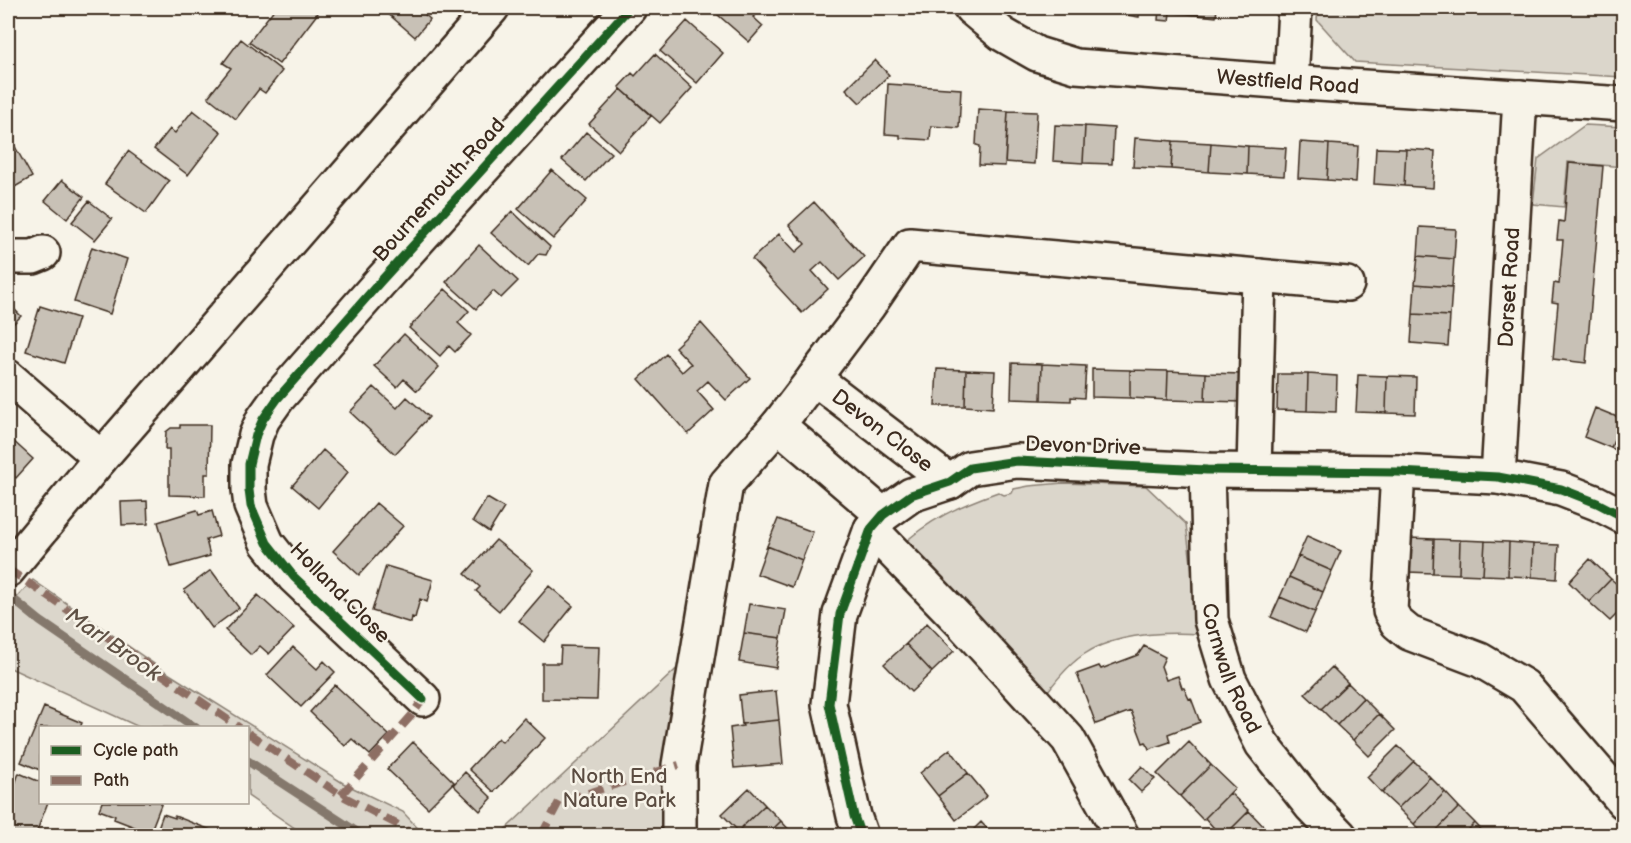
<svg xmlns="http://www.w3.org/2000/svg" width="1631" height="843" viewBox="0 0 1631 843" font-family="'Balsamiq Sans',sans-serif">
<style>
.green{fill:#dbd6cb;stroke:#8b8074;stroke-width:1.5}
.lines{fill:none;stroke-linecap:round;stroke-linejoin:round}
.stream{stroke:#84786c;stroke-width:9}
.building{fill:#c8c1b6;stroke:#3b2a1e;stroke-width:1.5}
.minor-casing{stroke:#3b2a1e;stroke-width:38}
.minor{stroke:#f7f3e8;stroke-width:33}
.quiet{stroke:#8d6e63;stroke-width:8;stroke-dasharray:15 8;stroke-linecap:butt}
.cycleway-casing{stroke:#f7f3e8;stroke-width:13}
.cycleway{stroke:#1b5e20;stroke-width:9}
.labels{text-anchor:middle;dominant-baseline:central;stroke-width:5;stroke-linejoin:round;paint-order:stroke}
.street-label{font-size:21px;fill:#3b2a1e;stroke:#f7f3e8}
.park-label{font-size:21px;fill:#5b4c41;stroke:#f7f3e8}
.water-label{font-size:22px;font-style:italic;fill:#5f5145;stroke:#f7f3e8}
</style>
<rect width="100%" height="100%" fill="#f7f3e8"/>
<filter id="ink" filterUnits="userSpaceOnUse"><feTurbulence type="fractalNoise" baseFrequency=".0167" numOctaves="2"/><feDisplacementMap in="SourceGraphic" scale="12" xChannelSelector="R" yChannelSelector="G"/><feConvolveMatrix kernelMatrix="1 2 1 2 8 2 1 2 1" color-interpolation-filters="sRGB"/></filter>
<g filter="url(#ink)">
<path class="green" d="M1318,8H1623V77L1355,62L1317,20Z
M1585,125L1623,127V167L1568,162L1564,207L1533,204L1538,159Z
M1063,483L1146,486L1186,524L1200,634C1164,632 1115,633 1083,655C1067,666 1054,683 1042,699L899,548C927,520 961,505 998,492L1004,495L1012,493L1014,489L1029,486Z
M33,580L163,670L343,783L403,812L424,835H305L248,796V728L139,727L8,667V607Z
M685,661L666,835L498,836Z"/>
<g class="lines">
<path class="stream" d="M8,595L40,621L196,728
M248,761L363,836"/>
</g>
<path class="building" d="M275,8H310L318,13L279,64L249,42Z
M389,8H417L430,19L415,37L386,12Z
M710,8H762L753,17L763,26L749,42Z
M1115,8H1140L1139,17L1128,15V9Z
M1159,8H1188V14L1170,13L1169,21L1158,20Z
M1188,8H1217L1216,17L1188,14Z
M687,21L723,53L697,83L660,51Z
M241,39L282,71L265,93L259,89L236,119L208,97L231,68L223,63Z
M655,54L692,88L660,123L619,87L632,73L635,76Z
M875,60L889,75L860,103L846,89Z
M888,84L961,89L959,128L931,126L930,140L900,138V135L885,134Z
M621,89L651,116L619,151L589,124Z
M978,109L1008,111L1005,166L979,165L980,146L976,145Z
M193,110L221,132L188,175L154,149L170,129L175,133Z
M1008,111L1037,112L1034,164L1005,162Z
M1055,125L1085,126L1083,163L1053,161Z
M1085,126L1114,128L1112,164L1083,163Z
M586,132L611,153L586,181L562,160Z
M1135,138L1173,141L1171,169L1133,167Z
M1173,141L1211,143L1209,172L1171,169Z
M1300,142L1329,144L1327,180L1298,178Z
M13,143L32,177L8,191V145Z
M1211,143L1248,146L1247,174L1209,172Z
M1329,144L1358,146L1356,182L1327,180Z
M1248,146L1286,148L1284,176L1247,174Z
M1376,148L1406,149L1404,186L1374,184Z
M1406,149L1435,151L1433,188L1404,186Z
M128,151L169,181L146,213L105,184Z
M1569,163L1603,166L1586,363L1553,359L1558,303L1552,302L1554,283L1559,284L1563,240H1557L1559,221L1564,222Z
M552,170L587,200L553,239L518,209Z
M62,180L84,197L67,219L45,201Z
M89,201L112,219L95,240L72,222Z
M814,202L864,257L839,280L822,262L812,271L828,289L802,313L752,259L779,234L796,252L805,244L789,225Z
M512,211L550,247L546,255L538,254L528,266L491,233Z
M1420,227L1456,229L1454,259L1418,256Z
M479,245L518,281L501,298L493,291L476,309L446,282Z
M92,247L127,259L110,314L74,302Z
M1418,256L1454,259L1452,287L1415,284Z
M1415,284L1452,287L1450,316L1413,314Z
M445,289L469,311L458,323L471,335L455,352L449,346L440,356L409,328Z
M8,303L21,316L8,329Z
M40,306L78,318L64,363L26,351Z
M1413,314L1450,316L1448,346L1411,343Z
M701,323L750,378L726,400L708,381L697,391L714,410L688,434L639,379L666,354L682,372L691,364L675,347Z
M404,334L439,367L417,391L404,379L397,387L374,366Z
M1012,363L1042,364L1041,400L1011,399Z
M1042,364L1086,366L1084,398L1071,397V401L1041,400Z
M937,369L966,370L965,406H935Z
M1092,369L1130,370V398L1092,397Z
M966,370L995,371L993,408L965,406Z
M1130,370L1168,371L1167,400L1130,398Z
M1168,371L1206,373L1205,401L1167,400Z
M1206,373L1243,374V402L1205,401Z
M1278,374H1308L1307,411L1277,410Z
M1308,374L1337,376L1336,412L1307,411Z
M1358,375L1387,376L1386,413L1356,412Z
M1387,376L1416,377L1415,414L1386,413Z
M374,387L397,408L407,397L429,417L395,454L350,412Z
M1595,408L1622,419L1611,448L1584,437Z
M1622,419H1624V453L1611,448Z
M180,425H210L209,474H205V496L169,495V449H165L166,432L171,428H180Z
M11,439L33,459L16,478L8,471V443Z
M323,450L348,472L318,508L292,486Z
M487,498L504,508L489,532L473,521Z
M147,501L148,524L122,525L121,502Z
M376,503L403,526L359,575L333,551Z
M197,510L199,515L212,511L219,536L206,540L210,556L171,567L158,522Z
M778,519L813,532L802,560L767,546Z
M1307,536L1341,551L1332,571L1298,556Z
M1409,538L1434,539L1433,573L1408,572Z
M1434,539L1460,540L1459,574L1433,573Z
M496,540L533,570L499,611L476,591L480,587L465,574Z
M1460,540L1485,541L1483,575L1459,574Z
M1485,541L1509,542L1508,576L1483,575Z
M1509,542L1533,544L1532,577L1508,576Z
M1533,544L1559,545L1557,579L1532,577Z
M767,546L802,560L792,587L757,574Z
M1298,556L1332,571L1323,592L1289,577Z
M1590,559L1611,579L1589,602L1569,582Z
M386,566L433,580L427,602L420,599L415,618L412,617L411,623L372,611Z
M211,570L239,608L212,628L184,590Z
M1289,577L1323,592L1315,612L1280,597Z
M1611,579L1624,590V607L1610,621L1589,602Z
M549,586L573,606L544,642L519,621Z
M258,595L294,628L269,654L260,646L251,655L225,630Z
M1280,597L1315,612L1306,632L1271,617Z
M749,604L786,610L781,638L744,633Z
M927,623L954,651L932,672L906,644Z
M744,633L781,638L776,668L739,662Z
M906,644L932,672L911,692L884,664Z
M561,646L599,647L597,700L542,699V663H560Z
M1144,646L1165,657L1161,666L1166,680L1178,676L1182,688H1184L1189,699L1191,698L1200,722L1168,734L1170,742L1149,749L1146,742L1143,743L1131,711L1096,724L1077,674L1099,666L1101,669L1138,655Z
M293,647L317,669L324,661L335,672L301,707L267,675Z
M1332,667L1348,683L1321,709L1305,694Z
M1348,683L1363,698L1337,725L1321,709Z
M335,685L389,735L370,755L352,739L345,746L310,712Z
M776,691L779,720L742,724L739,695Z
M1363,698L1379,714L1353,740L1337,725Z
M44,707L82,723L80,728H40V770L21,762Z
M1379,714L1395,730L1369,756L1353,740Z
M524,718L545,738L494,792L469,769L498,738L502,742Z
M779,720L783,764L734,768L730,728L743,726L742,724Z
M413,742L454,782L428,808L387,769Z
M1189,742L1211,765L1180,796L1157,774Z
M1398,746L1414,761L1382,793L1367,777Z
M950,749L968,773L938,796L920,773Z
M1414,761L1430,777L1398,808L1382,793Z
M1211,765L1235,788L1203,820L1180,796Z
M1142,766L1155,779L1141,792L1129,780Z
M465,772L492,798L480,811L453,785Z
M19,773L40,782V802H48L35,836H15L8,832V803Z
M968,773L987,796L956,820L938,796Z
M1430,777L1445,792L1414,824L1398,808Z
M749,788L765,805L738,831L722,814Z
M1445,792L1459,807L1431,836H1425L1414,824Z
M1230,793L1249,811L1224,836H1221L1205,818Z
M102,802H162L150,833L114,819L115,816L99,810Z
M765,805L781,821L766,836H742L738,831Z
M1459,807L1475,823L1462,836H1431Z
M1249,811L1268,831L1263,836H1224Z
M163,814L175,818V816L216,832L215,836H155Z
M781,821L795,836H766Z
M981,822L994,836H967Z
M1475,823L1487,836H1462Z"/>
<g class="lines">
<defs>
<g id="minor">
<path id="s1" d="M971,8L1002,34L1037,54L1076,66L1303,83L1624,104"/>
<path d="M1291,82L1295,8"/>
<path d="M8,257H33L43,253"/>
<path d="M8,377L101,458"/>
<path d="M814,378L869,305L910,245L1347,284"/>
<path id="s2" d="M1207,470L1211,620L1229,679L1262,744L1311,806L1340,836"/>
<path d="M1254,470L1259,276"/>
<path d="M1398,472L1390,611L1397,623L1409,633L1480,660L1524,686L1624,802"/>
<path id="s3" d="M1498,477L1520,97"/>
<path id="s4" d="M883,515L778,425L814,378L950,482"/>
<path d="M871,529L961,622L1068,739L1122,836"/>
<path d="M8,570L101,458L492,8"/>
<path d="M423,699L294,577L267,543L251,506L249,490V464L256,435L263,419L278,398L380,282L629,8"/>
<path d="M679,836V765L726,484L778,425"/>
<path d="M861,836L854,816L829,704L840,614L871,529L883,515L911,495L950,482L970,468L1017,461L1207,470L1398,472L1498,477L1561,489L1597,503L1624,517"/>
</g>
</defs>
<use href="#minor" class="minor-casing"/>
<use href="#minor" class="minor"/>
<path class="quiet" d="M8,569L240,728
M248,733L341,795L404,828L410,836
M341,795L412,715L423,699
M541,836L559,802L679,765"/>
<defs>
<path id="cycleway" d="M423,699L294,577L267,543L251,506L249,490V464L256,435L263,419L278,398L380,282L629,8
M861,836L854,816L829,704L840,614L871,529L883,515L911,495L950,482L970,468L1017,461L1207,470L1398,472L1498,477L1561,489L1597,503L1624,517"/>
</defs>
<use href="#cycleway" class="cycleway-casing"/>
<use href="#cycleway" class="cycleway"/>
</g>
</g>
<g class="labels">
<g class="street-label">
<text stroke="none"><textPath href="#s1" startOffset="334">Westfield Road</textPath></text>
<text transform="translate(439 190) rotate(-48)">Bournemouth Road</text>
<text stroke="none"><textPath href="#s3" startOffset="190">Dorset Road</textPath></text>
<text stroke="none"><textPath href="#s4" startOffset="284">Devon Close</textPath></text>
<text transform="translate(1083 446) rotate(2)">Devon Drive</text>
<text transform="translate(340 593) rotate(45)">Holland Close</text>
<text stroke="none"><textPath href="#s2" startOffset="202">Cornwall Road</textPath></text>
</g>
<g class="park-label">
<text x="619" y="776">North End<tspan x="619" dy="24">Nature Park</tspan></text>
</g>
<g class="water-label">
<text transform="translate(113 645) rotate(35)">Marl Brook</text>
</g>
</g>
<rect width="1631" height="843" fill="none" stroke="#f7f3e8" stroke-width="30"/>
<rect x="15" y="15" width="1601" height="813" fill="none" stroke="#3b2a1e" stroke-width="2" filter="url(#ink)"/>
<rect x="39" y="726" width="210" height="78" fill="#f7f3e8" stroke="#aca397" stroke-width="1.5"/>
<rect x="51" y="746" width="30" height="9" fill="#1b5e20" stroke="#aca397" stroke-width="1.5"/>
<text x="93" y="756" font-size="18" fill="#3b2a1e">Cycle path</text>
<rect x="51" y="776" width="30" height="9" fill="#8d6e63" stroke="#aca397" stroke-width="1.5"/>
<text x="93" y="786" font-size="18" fill="#3b2a1e">Path</text>
</svg>
